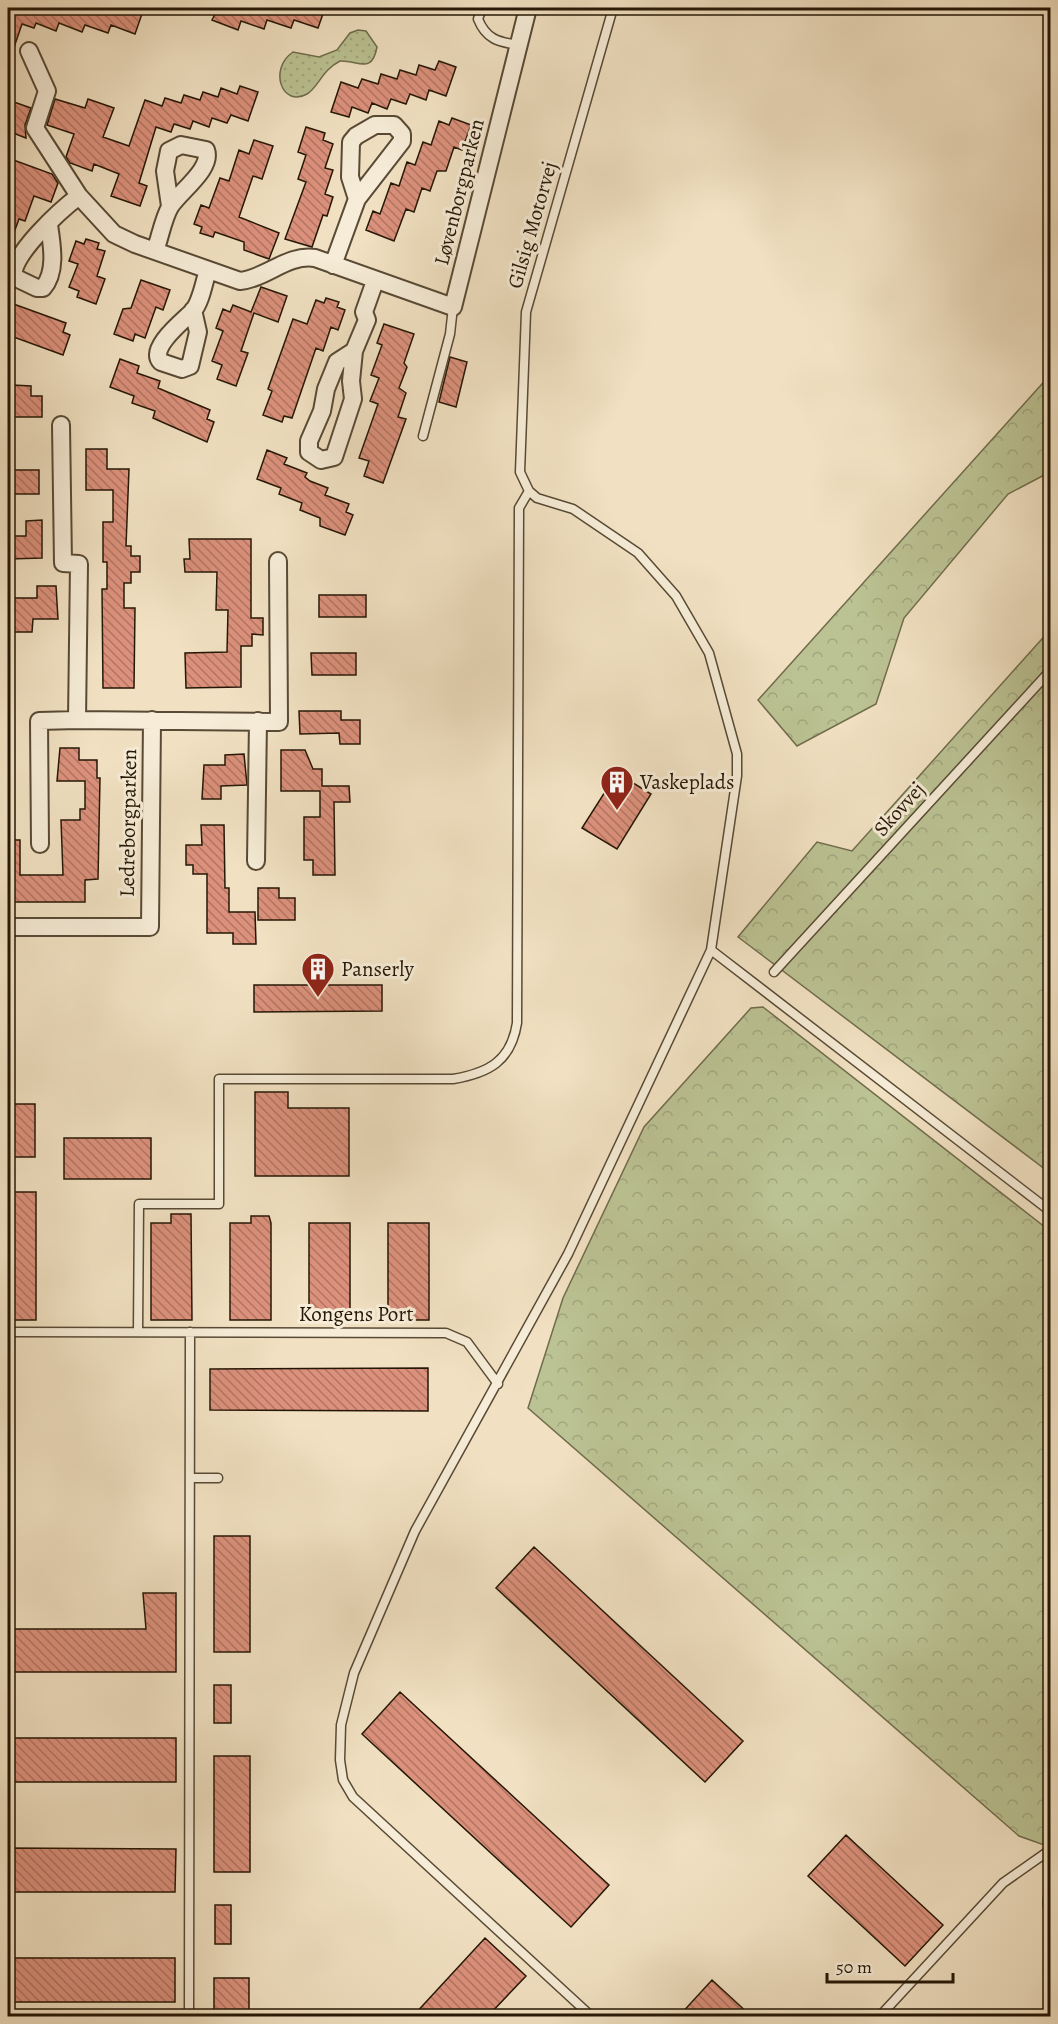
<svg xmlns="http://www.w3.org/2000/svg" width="1058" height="2024" viewBox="0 0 1058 2024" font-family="Alegreya,serif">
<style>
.forest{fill:url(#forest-crowns);stroke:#706c4c;stroke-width:1.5}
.park{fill:url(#park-dots);stroke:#706c4c;stroke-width:1.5}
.building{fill:url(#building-back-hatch);stroke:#251706;stroke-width:1.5}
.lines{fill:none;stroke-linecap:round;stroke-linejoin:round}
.service-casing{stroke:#584a35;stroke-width:11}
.minor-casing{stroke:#584a35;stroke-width:20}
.service{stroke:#f6ecd7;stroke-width:8}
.minor{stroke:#f6ecd7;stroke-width:16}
.labels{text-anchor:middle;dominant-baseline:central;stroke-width:6;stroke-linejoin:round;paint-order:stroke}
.street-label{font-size:21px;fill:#251706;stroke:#f6ecd7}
.poi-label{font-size:21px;fill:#251706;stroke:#f6ecd7;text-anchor:start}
</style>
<defs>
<pattern id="forest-crowns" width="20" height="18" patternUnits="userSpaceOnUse" patternTransform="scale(1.5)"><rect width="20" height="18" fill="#bbc293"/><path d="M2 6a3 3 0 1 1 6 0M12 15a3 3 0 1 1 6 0" fill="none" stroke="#a1a67d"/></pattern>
<pattern id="park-dots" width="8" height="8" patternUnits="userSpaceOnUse" patternTransform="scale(1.5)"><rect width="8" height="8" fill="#bbc293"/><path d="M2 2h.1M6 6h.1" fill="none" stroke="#a1a67d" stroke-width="1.8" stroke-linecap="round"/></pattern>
<pattern id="building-back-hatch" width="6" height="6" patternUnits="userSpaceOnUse" patternTransform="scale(1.5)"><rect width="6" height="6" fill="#dc917c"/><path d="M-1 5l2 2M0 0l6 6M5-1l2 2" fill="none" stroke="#b27564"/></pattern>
</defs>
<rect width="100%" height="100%" fill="#f1e1c2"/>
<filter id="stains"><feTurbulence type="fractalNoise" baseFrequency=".00333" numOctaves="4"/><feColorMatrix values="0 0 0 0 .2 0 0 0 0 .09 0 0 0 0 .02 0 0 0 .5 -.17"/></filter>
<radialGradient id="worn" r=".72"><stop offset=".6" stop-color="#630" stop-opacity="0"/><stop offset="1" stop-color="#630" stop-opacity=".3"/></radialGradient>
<path class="forest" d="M1050,375V472L1008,494L904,618L876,704L797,746L758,700Z
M1050,630V1173L738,937L817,842L852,851Z
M763,1007L1050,1231V1839L1044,1845L1019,1836L528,1408L563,1298L644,1127L751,1008Z
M1050,1872V1922C1037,1909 1045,1887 1050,1872Z"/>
<path class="park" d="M358,30L366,31L377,47C372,75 358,60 340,61C322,70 318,88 307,94C282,108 268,69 293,52L319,57L337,50L350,33Z"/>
<path class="building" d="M8,8H144L135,34L111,25L108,33L85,25L82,32L59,23L56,31L36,23L34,28L22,24L10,59H8Z
M210,8H325L318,28L294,20L291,28L267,20L264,29L241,21L238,30L212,20L216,12Z
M439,61L456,67L446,96L429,90L426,100L410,94L406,104L391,99L387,109L372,103L368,113L352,107L349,117L331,112L341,82L358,88L362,79L378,84L381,74L397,79L400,70L416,75L419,65L435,70Z
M240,86L258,92L248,121L231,115L227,123L212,118L209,127L193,121L190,129L174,124L171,132L156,127L139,183L147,186L140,206L111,196L119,174L94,164L92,171L70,163L66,157L74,134L47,125L55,99L85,108L88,99L114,108L103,137L129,146L145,100L162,106L165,98L181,103L184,95L200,100L203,92L218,97L221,88L237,94Z
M11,101L31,108L25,125L26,138L8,131V109Z
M452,118L471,125L462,150L454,147L446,171H437L430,191L422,188L414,212L406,209L394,241L366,230L373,211L380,214L391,183L399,186L407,162L415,165L423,142L431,145L439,121L449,125Z
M306,127L325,133L323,140L333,144L325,168L333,170L325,194L333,197L327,216L323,215L312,247L285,239L306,182L298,179L306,155L298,152Z
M254,140L273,146L262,179L253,176L239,217L279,233L269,259L244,250V242L215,232L213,237L200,233L202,227L194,224L201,205L209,208L220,178L229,181L239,150L249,154Z
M8,158L52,174L58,183L51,202L34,196L25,221L19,219L9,246Z
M86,239L99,243L97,249L105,251L97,276L105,279L96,304L77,297L79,291L69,287L78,264L69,261L76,241L84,244Z
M141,280L170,290L163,310L156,307L145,338L135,334L133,341L114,334L123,309L131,308Z
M261,287L287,296L278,322L254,313L241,351L248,353L236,386L217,379L222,365L212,361L223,331L216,328L223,309L230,312L233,305L251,312Z
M326,298L339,302L337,307L345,310L338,330L331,327L323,351L316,348L292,418L284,416L282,422L263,415L272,391L268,389L293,319L307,324L316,300L324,303Z
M8,302L66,323L63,332L70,335L63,355L8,335Z
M384,324L414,334L404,363L407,367L399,388L406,393L398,417L406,419L383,483L364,476L369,461L359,458L378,404L370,401L379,378L371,375L382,345L377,343Z
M450,357L467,362L456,407L439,402Z
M120,359L139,366L137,373L160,381L158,388L210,410L207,419L214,422L207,442L153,418L155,411L132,403L134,396L110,387Z
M12,385L31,386V396H42V417H8V396H12Z
M86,449H107V469H129L126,546H131V556H140V572H131V583H124V608H135L134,688H103L102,589H107V562H103V522H113V490H86Z
M267,450L287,458L284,464L307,473L305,477L310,481L328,488L325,495L349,504L346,512L353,515L345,535L320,526V518L300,510L302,503L279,494L281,488L257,479Z
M8,470H39V494H8Z
M42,520V558L9,559V536H26V521Z
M189,539H251V618H263V635L252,634V646H241V687L186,688L185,653L227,652L228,610H216L217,572H185L184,559H190Z
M37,586H56L58,619H33L32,632H12V598H37Z
M319,595H366V617H319Z
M311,653H356V675H312Z
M299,711H341V720H360V744H340L339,733L300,734Z
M60,748H79V760H97V778H100L98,879L85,880V902H8V840H20V875H63L61,820H80V809H85V781H57Z
M281,750H305L313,769H322V786H349L350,802H334L335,875H313V860H304V817H320V791H281Z
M244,754L247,785L221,786V799H202L204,765H225V755Z
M617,773L651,794L617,849L582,828Z
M201,825H224L225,888H229V912H255L256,944H233V933H207V874H193V865H186V845H202Z
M258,888H279V898H295V920H258Z
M254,985H382V1011L254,1012Z
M255,1092H288V1108H349V1176H255Z
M8,1104H35V1157H8Z
M64,1138H151V1179H64Z
M8,1192H36V1320H8Z
M171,1214H191L192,1320H151V1223H171Z
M251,1216H269L271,1223V1320H230V1223H251Z
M309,1223H350V1320H309Z
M388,1223H429V1320H388Z
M428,1368V1411L210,1410V1369Z
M214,1536H250V1652H214Z
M534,1547L743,1741L705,1782L496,1588Z
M143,1593H176V1672H8V1629H146Z
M214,1685H231V1723H214Z
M400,1692L609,1885L571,1927L362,1734Z
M8,1738H176V1782H8Z
M214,1756H250V1872H214Z
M846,1835L943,1925L905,1966L808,1876Z
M8,1848L176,1849L175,1892H8Z
M215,1905H231V1944H215Z
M485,1938L526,1976L488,2016H413Z
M8,1958H175V2002H8Z
M214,1978H249V2016H214Z
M712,1980L751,2016H679Z"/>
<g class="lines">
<defs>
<path id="service" d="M482,8L478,19C486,39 498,42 518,45
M423,436L450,334L453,307
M711,950L1050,1211
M774,972L1050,671
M8,1332L446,1333L467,1342L498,1384
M138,1332L139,1204H219V1079H453C489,1073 511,1061 517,1023L519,508L529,491
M190,1478H218
M189,2016L190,1332
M591,2016L353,1797L343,1780L340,1760L341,1725L354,1673L415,1531L568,1254L711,950L737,776V754L709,653L676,596L638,553L573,509L537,498L529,491L520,472L526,312L613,8
M880,2016L1003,1883L1050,1850"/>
<path id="minor" d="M29,51L47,91L35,128L79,196L114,234L135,244L240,281C267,278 287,254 315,258L453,307L528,8
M49,225C52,245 57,272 43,288H37L14,277C9,256 63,208 79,196
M155,251C160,238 163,219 170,207C179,192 213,169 206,150L181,145L169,151L165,171L170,206
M333,265L357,199L350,177L351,142L356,136L375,125H394L402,134V141L357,199
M193,310L198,332L190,366L182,369L161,362C148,348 183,321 193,311C201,302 204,282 208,270
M354,351L351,381L353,399L334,457L321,460L309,452V441L322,411L326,389L337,362L354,351L367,320L364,312L375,281
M61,425L63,563L79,564L77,720L279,722L278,561
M40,844L39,721L77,720
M256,861L258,721
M8,927H150L152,720"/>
</defs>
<use href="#service" class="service-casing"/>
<use href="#minor" class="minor-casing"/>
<use href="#service" class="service"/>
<use href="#minor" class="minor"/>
</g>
<defs>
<symbol id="building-pin" viewBox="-11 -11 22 30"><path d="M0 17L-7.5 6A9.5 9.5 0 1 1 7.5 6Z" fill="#8f2418" stroke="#f6ecd7"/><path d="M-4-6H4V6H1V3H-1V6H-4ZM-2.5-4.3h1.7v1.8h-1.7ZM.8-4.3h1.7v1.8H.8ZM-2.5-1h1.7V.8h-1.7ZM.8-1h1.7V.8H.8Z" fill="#fff"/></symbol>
</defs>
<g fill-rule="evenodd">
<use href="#building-pin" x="598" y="763" width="38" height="52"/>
<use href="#building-pin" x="299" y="950" width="38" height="52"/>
</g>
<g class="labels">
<g class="street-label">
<text transform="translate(459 192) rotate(-76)">Løvenborgparken</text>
<text transform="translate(532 225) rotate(-74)">Gilsig Motorvej</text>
<text transform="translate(899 809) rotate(-48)">Skovvej</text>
<text transform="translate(128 823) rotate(-89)">Ledreborgparken</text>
<text x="356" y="1314">Kongens Port</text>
</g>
<g class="poi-label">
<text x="640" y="782">Vaskeplads</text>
<text x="341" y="969">Panserly</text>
</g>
</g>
<rect width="1058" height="2024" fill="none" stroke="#f1e1c2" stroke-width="30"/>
<rect x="9" y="9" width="1040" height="2006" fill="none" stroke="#251706" stroke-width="3"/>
<rect x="15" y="15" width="1028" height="1994" fill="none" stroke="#251706" stroke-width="1.5"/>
<path d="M827 1973v9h126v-9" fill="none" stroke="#251706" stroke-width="3"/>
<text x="836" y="1973" font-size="18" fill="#251706" stroke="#f6ecd7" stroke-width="4.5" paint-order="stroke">50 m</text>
<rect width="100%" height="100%" filter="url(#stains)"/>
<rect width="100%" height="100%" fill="url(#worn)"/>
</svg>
